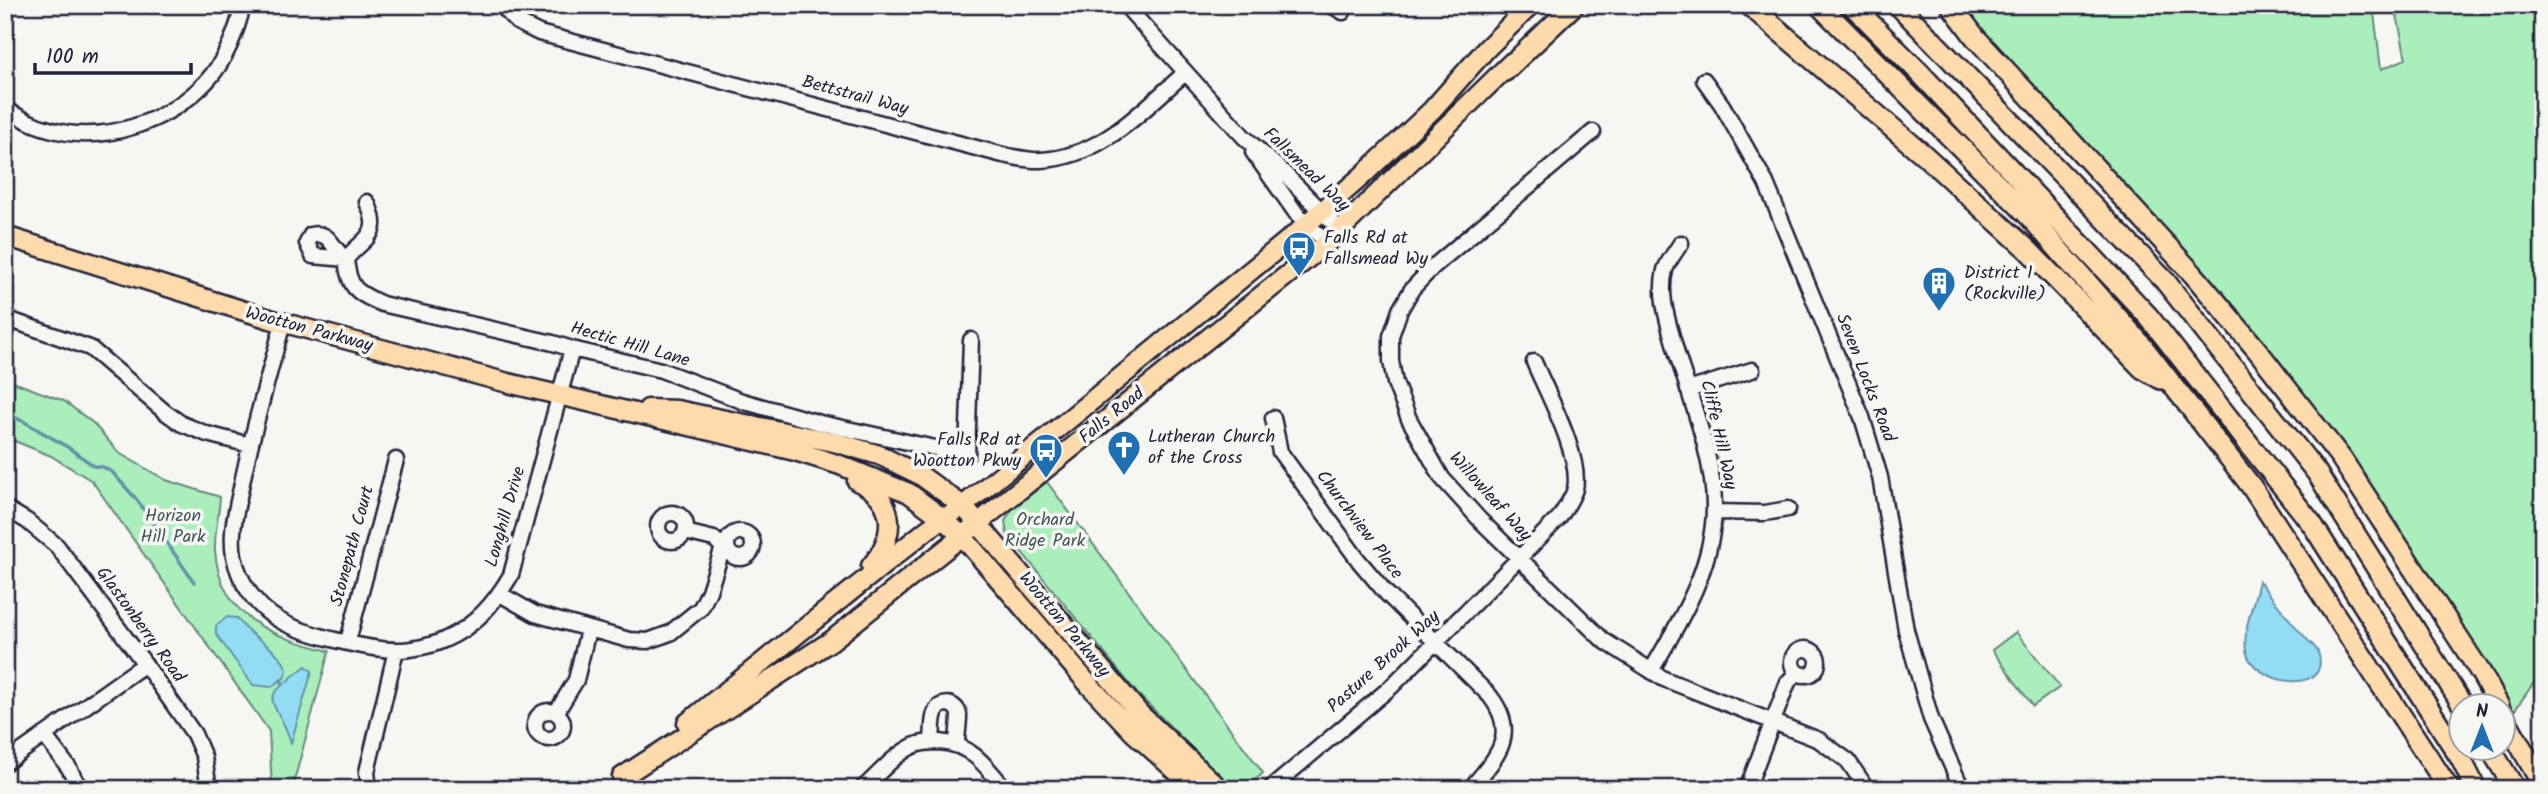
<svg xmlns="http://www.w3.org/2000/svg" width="2548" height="794" viewBox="0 0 2548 794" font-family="Kalam,sans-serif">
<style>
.green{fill:#aaefbb;stroke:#66887b;stroke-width:2}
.water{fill:#92ddf3;stroke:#6592a9;stroke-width:2}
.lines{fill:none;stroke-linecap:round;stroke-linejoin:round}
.stream{stroke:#6592a9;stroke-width:3.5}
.minor-casing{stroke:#22223b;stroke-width:19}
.major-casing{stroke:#22223b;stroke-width:23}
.highway-casing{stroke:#22223b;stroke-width:24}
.minor{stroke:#f6f6f2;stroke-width:14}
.major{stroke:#fedbac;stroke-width:18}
.highway{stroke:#fedbac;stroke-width:19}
.labels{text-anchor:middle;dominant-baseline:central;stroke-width:7;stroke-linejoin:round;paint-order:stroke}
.street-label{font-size:18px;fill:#22223b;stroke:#f6f6f2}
.poi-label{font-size:18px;fill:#22223b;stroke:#f6f6f2;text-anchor:start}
.park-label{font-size:18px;fill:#44555b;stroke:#f6f6f2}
</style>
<rect width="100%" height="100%" fill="#f6f6f2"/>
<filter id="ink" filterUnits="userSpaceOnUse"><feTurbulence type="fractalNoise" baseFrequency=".0143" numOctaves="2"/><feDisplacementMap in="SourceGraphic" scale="14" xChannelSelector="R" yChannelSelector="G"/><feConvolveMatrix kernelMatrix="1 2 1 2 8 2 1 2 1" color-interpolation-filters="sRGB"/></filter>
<g filter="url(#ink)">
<path class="green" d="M1951,5H2373L2381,69L2406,59L2395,5H2543V669L2507,722L2341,458Z
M5,379L64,401L93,423L119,453L166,480L220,497C219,514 214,534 215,551C221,619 272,636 329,651L292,789H272L269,731L92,481L51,456L5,437Z
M1047,482L1263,773L1249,786H1230L1137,693L1007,534L1005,521L1012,509Z
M2016,632L2060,687L2033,706L1992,650Z"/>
<path class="water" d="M2259,581C2274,600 2288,619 2304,636C2308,641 2316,647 2318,652C2333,696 2252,686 2246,650C2242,632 2255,600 2259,581Z
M227,617L237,618C251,640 279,646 287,670L284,678L271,687L253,685L216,634V626Z
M306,666L312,671L291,743C276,693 252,707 306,666Z"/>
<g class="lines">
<path class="stream" d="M5,414L23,421L69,448L94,466L103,467L112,472L137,500L194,582
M281,680L283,684"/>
<defs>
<path id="minor" d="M501,5L517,22L539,33L1003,155C1015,157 1029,161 1041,160C1102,157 1141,111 1185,73
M1125,5L1244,137L1283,172L1340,230
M1331,5L1343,12
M1704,80L1722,105L1766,183L1862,417L1880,477L1906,630L1931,719L1962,789
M5,109C19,117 33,125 49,129C104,145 168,122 206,82C225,62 237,31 243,5
M1593,132L1433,267L1412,289L1400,310L1391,336V361L1395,383L1409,419L1442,478L1480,520L1603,640L1664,679L1819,740L1848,761L1867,789
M1253,152L1296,213L1327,243
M367,202C383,236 365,236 346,259C332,250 331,230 311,235L307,243L313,256L346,259C349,289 356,292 382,304L553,343L572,349L661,370L742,401L820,423L967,455L971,340
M5,318L90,348L165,412L182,424L207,434L250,445
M283,323C268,378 252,432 241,488C236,511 230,533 234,556C239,582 256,607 279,620C302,634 369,650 397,650C411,650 431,646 444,640C474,627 494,604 511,575L572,349
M1688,390L1752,370
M1273,418L1280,452L1359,561L1387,594L1490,696C1520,735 1496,758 1470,789
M5,508L27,521L57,546L145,664L194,734L204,757L209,789
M1714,512L1765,513L1788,509
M658 527a14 14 0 1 1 28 0a14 14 0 1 1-28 0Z
M727 545a13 13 0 1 1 26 0a13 13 0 1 1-26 0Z
M500,594L535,614L629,640L648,641L670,633L701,608L709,591L723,547L714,539L685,532
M348,641L396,460
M1792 662a13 13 0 1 1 26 0a13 13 0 1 1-26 0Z
M1651,671C1680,621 1713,569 1714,509C1715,462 1691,400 1677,354C1670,327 1658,298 1665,270C1668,261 1676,251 1681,243
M535 725a14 14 0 1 1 28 0a14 14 0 1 1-28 0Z
M556,713L576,680L588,630
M44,735L69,768L80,789
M932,742C933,733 932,721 935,713C939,700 957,702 959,715C959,725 957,735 957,744
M5,763L145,664
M369,789L367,772L396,650
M862,789C878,775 894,755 913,746C922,742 931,742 940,742C971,744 987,767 1005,789
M1270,789L1391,687L1559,518C1565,509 1572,499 1575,489C1582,457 1547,393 1534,362
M1747,789L1788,682L1797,673"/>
<path id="major" d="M5,236L270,319L508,383L795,451L840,465L909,493L942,518L962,536L1090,686L1133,732L1196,789
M648,409L677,410L838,443L879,455L920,475L963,506L1140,714L1220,789
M857,481C897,499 897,535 871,566
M687,723L928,529L963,506L1298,232L1361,177L1432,110L1487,48L1531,5
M622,777L831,641L962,536L1327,243L1512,62"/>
<path id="highway" d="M1749,5L1924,155L2028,250L2142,368L2161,379
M1819,5L2030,217L2140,343L2251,486L2449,789
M1852,5L1920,73L2148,316L2312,524L2461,759L2476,789
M1898,5L2165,281L2317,473L2463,706
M1951,5L1975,37L2193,274L2257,350L2341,458L2481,673L2499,706
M1505,71L1574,5
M2502,713L2543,786
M2490,748L2515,789"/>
</defs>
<use href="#minor" class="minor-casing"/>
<use href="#major" class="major-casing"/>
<use href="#highway" class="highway-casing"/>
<use href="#minor" class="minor"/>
<use href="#major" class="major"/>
<use href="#highway" class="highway"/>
</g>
</g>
<defs>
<symbol id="bus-pin" viewBox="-11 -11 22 30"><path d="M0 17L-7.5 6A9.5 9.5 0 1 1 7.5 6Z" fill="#1f6fb2" stroke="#f6f6f2"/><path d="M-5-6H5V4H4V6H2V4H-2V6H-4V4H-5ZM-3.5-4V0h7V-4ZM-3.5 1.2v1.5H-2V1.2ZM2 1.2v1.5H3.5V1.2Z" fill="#fff"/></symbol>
<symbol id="building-pin" viewBox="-11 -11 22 30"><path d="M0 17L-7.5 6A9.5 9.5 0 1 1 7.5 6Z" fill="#1f6fb2" stroke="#f6f6f2"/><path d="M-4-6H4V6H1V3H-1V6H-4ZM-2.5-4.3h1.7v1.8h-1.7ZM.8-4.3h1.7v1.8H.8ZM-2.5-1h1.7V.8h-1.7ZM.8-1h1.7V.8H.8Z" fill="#fff"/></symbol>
<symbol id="church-pin" viewBox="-11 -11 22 30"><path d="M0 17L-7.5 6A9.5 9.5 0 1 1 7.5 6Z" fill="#1f6fb2" stroke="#f6f6f2"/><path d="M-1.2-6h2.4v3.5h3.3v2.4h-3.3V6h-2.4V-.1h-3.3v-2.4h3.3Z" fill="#fff"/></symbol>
</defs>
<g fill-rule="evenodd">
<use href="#bus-pin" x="1280" y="229" width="38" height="52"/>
<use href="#building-pin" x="1920" y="264" width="38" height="52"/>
<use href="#church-pin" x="1105" y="428" width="38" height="52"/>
<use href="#bus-pin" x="1027" y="431" width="38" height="52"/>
</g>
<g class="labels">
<g class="street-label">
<text transform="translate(855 96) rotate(15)">Bettstrail Way</text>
<text transform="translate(1306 170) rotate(44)">Fallsmead Way</text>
<text transform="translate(309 330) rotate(15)">Wootton Parkway</text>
<text transform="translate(630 345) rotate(16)">Hectic Hill Lane</text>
<text transform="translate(1865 378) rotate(69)">Seven Locks Road</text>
<text transform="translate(1112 416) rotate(-39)">Falls Road</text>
<text transform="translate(1718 435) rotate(77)">Cliffe Hill Way</text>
<text transform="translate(1490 497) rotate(48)">Willowleaf Way</text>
<text transform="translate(506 517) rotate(-74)">Longhill Drive</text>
<text transform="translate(1359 525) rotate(53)">Churchview Place</text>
<text transform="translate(353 546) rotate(-75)">Stonepath Court</text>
<text transform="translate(140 625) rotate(54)">Glastonberry Road</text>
<text transform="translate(1064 625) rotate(50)">Wootton Parkway</text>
<text transform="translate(1384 662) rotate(-42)">Pasture Brook Way</text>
</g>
<g class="poi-label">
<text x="1324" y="238">Falls Rd at<tspan x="1324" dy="21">Fallsmead Wy</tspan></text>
<text x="1964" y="273">District 1<tspan x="1964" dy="21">(Rockville)</tspan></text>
<text x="1148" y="437">Lutheran Church<tspan x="1148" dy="21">of the Cross</tspan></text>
<text x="1021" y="440" text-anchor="end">Falls Rd at<tspan x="1021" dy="21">Wootton Pkwy</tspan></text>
</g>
<g class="park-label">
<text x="173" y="516">Horizon<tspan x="173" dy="21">Hill Park</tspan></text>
<text x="1045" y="520">Orchard<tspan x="1045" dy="21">Ridge Park</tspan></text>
</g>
</g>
<rect width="2548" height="794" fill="none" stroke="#f6f6f2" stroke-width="28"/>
<rect x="14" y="14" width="2520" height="766" fill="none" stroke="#22223b" stroke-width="2.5" filter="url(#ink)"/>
<g transform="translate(2482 727)"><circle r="33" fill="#f6f6f2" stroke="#a1a1a9" stroke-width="2"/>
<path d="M0-5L12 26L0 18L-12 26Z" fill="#1f6fb2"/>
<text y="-10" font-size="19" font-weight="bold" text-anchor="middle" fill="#22223b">N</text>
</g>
<path d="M35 63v10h156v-10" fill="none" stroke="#22223b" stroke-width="3.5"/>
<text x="46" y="63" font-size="21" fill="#22223b" stroke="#f6f6f2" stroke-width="5" paint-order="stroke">100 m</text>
</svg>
